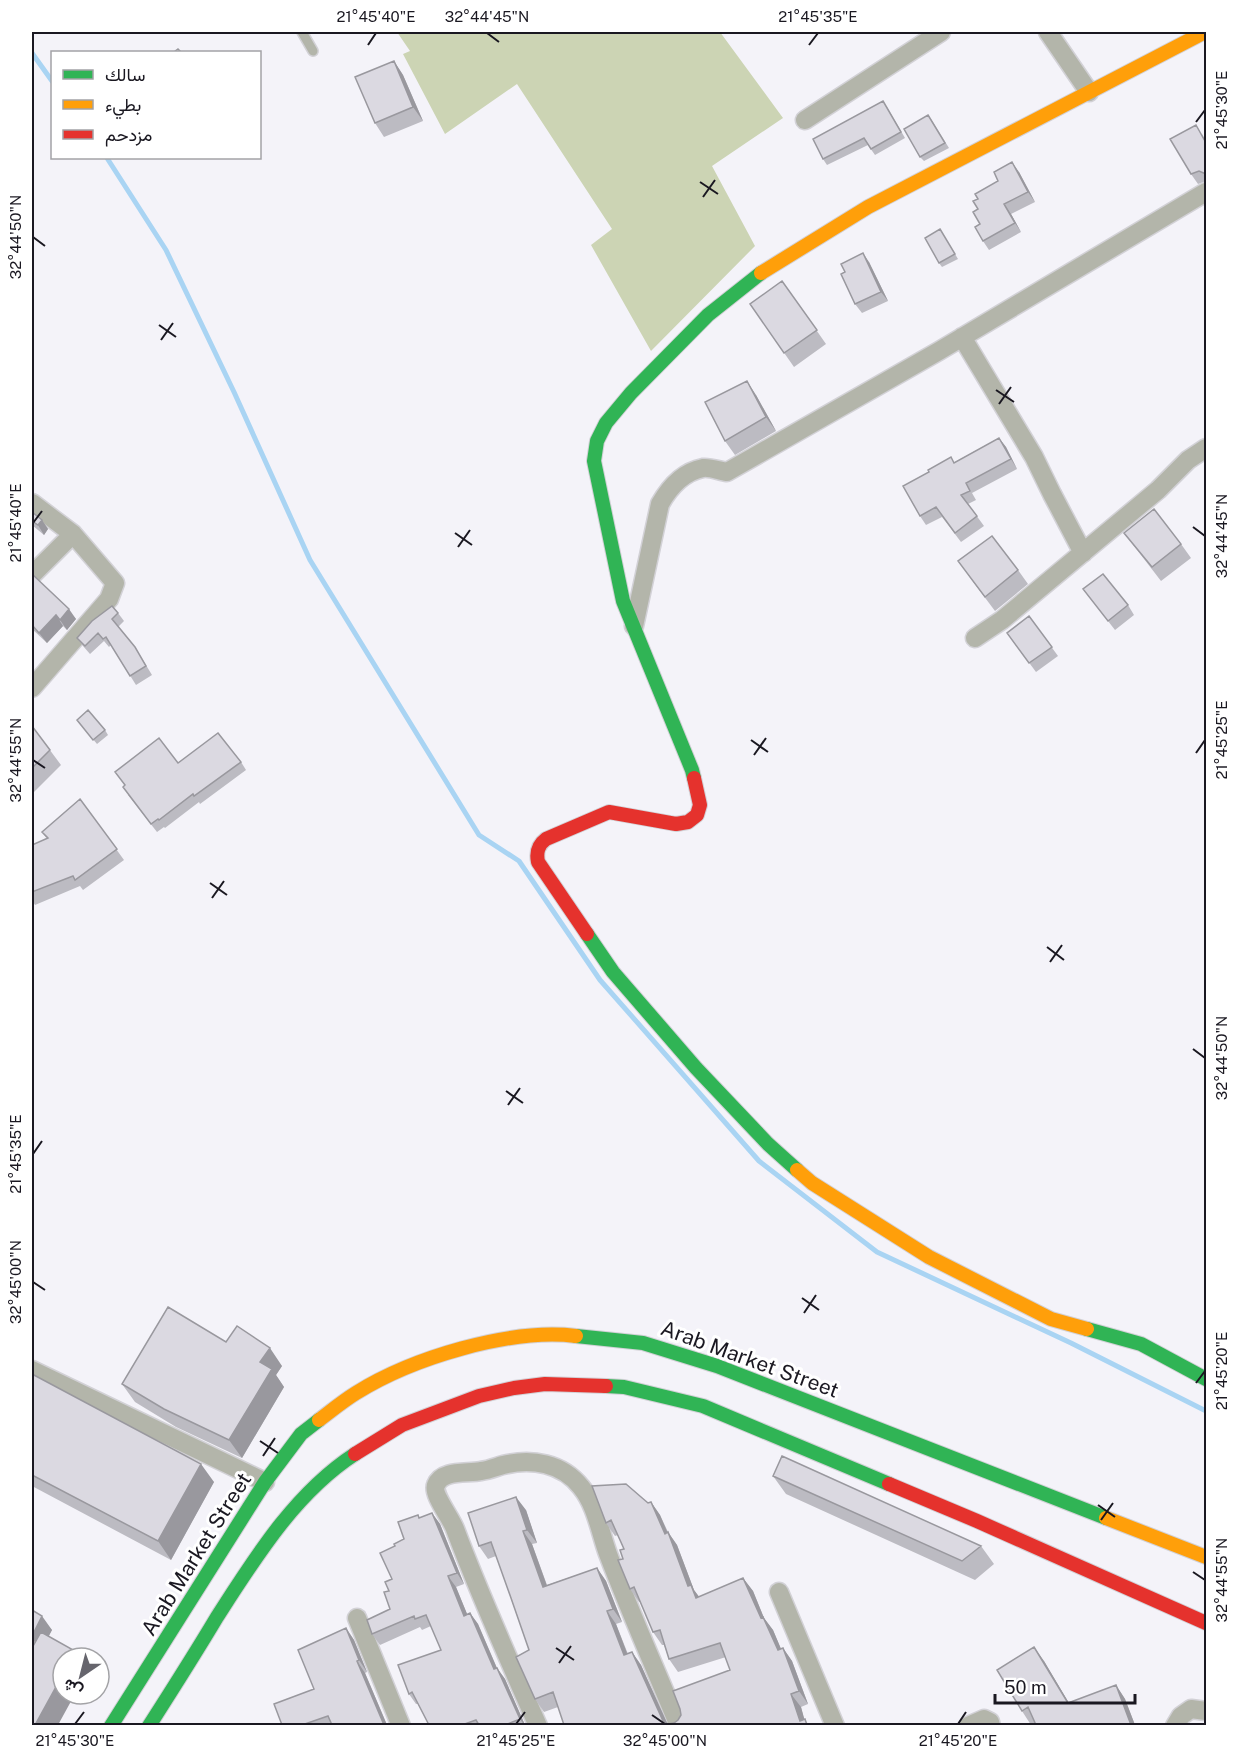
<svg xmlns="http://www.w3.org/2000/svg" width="1238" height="1757" viewBox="0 0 1238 1757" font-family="'Public Sans',Vazirmatn,sans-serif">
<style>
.forest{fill:#ccd4b4}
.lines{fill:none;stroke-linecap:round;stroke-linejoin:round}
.stream{stroke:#a9d4f3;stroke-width:5}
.lane-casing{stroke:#d2d1d6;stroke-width:12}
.street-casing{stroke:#d2d1d6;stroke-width:21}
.fast-casing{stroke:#d2d1d6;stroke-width:16}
.slow-casing{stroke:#d2d1d6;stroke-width:16}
.jam-casing{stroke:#d2d1d6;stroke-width:16}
.lane{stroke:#b3b5aa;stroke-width:9}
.street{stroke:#b3b5aa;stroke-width:18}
.fast{stroke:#30b455;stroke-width:14}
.slow{stroke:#ff9f0a;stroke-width:14}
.jam{stroke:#e5322d;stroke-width:14}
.wall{fill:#bcbbc2}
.shaded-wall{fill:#99989e}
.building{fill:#dbd9e1;stroke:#99989e;stroke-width:1.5}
.ticks{fill:none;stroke:#1a1821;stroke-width:2}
.labels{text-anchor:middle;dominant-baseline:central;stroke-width:6;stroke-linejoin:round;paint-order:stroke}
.street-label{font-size:21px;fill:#1a1821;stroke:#fff}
.neatline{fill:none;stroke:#1a1821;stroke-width:2}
.ticks-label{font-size:15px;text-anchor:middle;fill:#1a1821}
</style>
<rect width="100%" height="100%" fill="#f4f3f9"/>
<path class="forest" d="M397,32H720L783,118L712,166L755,246L651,351L591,245L612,229L517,84L445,134L403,54L410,51Z"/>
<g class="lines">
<path class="stream" d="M32,53L52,81
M107,158L166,250L234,392L310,560L479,835L519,861L600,980L759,1161L877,1252L1071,1343L1206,1411"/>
<defs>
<path id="lane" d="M302,32L313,51"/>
<path id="street" d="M1048,32L1089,92
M805,120L941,32
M962,337L1034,457L1052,494L1083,553
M32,503L73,534L115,583L109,599L32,688
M32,575L73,534
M634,626L660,504C669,488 683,472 703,468C710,467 720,471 727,472L939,351L1206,192
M975,638L1002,620L1158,490L1188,460L1206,448
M32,1370L265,1482
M779,1592L835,1726
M357,1618L401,1726
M538,1726C509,1660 480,1596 455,1529C451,1518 432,1494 436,1485C442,1469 468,1474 481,1471C489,1470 496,1467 503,1465C532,1458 562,1463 581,1487C596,1505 600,1532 608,1554C630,1612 655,1668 679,1726
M968,1726L984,1719L990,1722L991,1726
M1175,1726L1181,1716L1191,1709L1206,1711"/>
<path id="fast" d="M694,778L692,770L623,601L594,461L597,441L606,423L631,393L708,315L761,273
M587,934L613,972L696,1068L768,1144L797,1170
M1087,1329L1141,1344L1206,1379
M576,1336L643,1343L717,1366L1106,1518
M606,1386L624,1387L703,1406L889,1484
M111,1726L265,1482L301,1434L319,1420
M149,1726C172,1690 195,1654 217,1617C255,1558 295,1493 355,1454"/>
<path id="slow" d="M761,273L868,207L1205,32
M797,1170L812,1183L929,1257L1051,1319L1087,1329
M319,1420C331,1411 343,1401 356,1393C412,1358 510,1328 576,1336
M1106,1518L1206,1557"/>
<path id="jam" d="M587,934L538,862C536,852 538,845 546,839L609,812L676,824L688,822L697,815L700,805L694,778
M355,1454L402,1425L479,1396L514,1388L545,1384L606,1386
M889,1484L977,1521L1206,1623"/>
</defs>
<use href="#lane" class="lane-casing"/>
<use href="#street" class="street-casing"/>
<use href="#fast" class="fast-casing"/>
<use href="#slow" class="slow-casing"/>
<use href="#jam" class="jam-casing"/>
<use href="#lane" class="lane"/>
<use href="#street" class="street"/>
<use href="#fast" class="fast"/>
<use href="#slow" class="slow"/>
<use href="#jam" class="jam"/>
</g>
<path class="wall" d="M394,61L403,75L423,121L384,137L375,123Z
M887,107L905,138L875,155L868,145L827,165L823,159Z
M931,119L949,148L924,161L920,157Z
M1202,134L1206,141V181L1198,184L1191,174Z
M1019,172L1035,202L1011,214L1021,232L989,250L983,241L978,209Z
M940,229L958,259L942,267L939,263Z
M869,262L888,301L862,313L855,304L845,272Z
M782,281L826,344L794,367L750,304Z
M756,395L776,431L735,455L725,441Z
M999,438L1006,447L1017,469L972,493L976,500L968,504L984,526L961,542L942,517L926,525L920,516L955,462Z
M32,512L42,520L48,529L44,535L32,525Z
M1124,533L1181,544L1191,558L1161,581Z
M1018,570L1028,584L995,611L968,575Z
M32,574L76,619L67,630L63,626L47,643L32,629Z
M1083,589L1128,605L1134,615L1115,630Z
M118,613L124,621L118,627L135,647L152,675L136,685L111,645L109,647L104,641L90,654L83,646L77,638Z
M1029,616L1058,656L1036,672L1007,633Z
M77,720L105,730L108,735L97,744Z
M32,726L61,765L32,794Z
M241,762L246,770L200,804L199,802L165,828L164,827L157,832L128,795L178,763Z
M80,799L124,860L83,890L80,886L35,905L32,900V845L47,839L42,832Z
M226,1342L282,1366L276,1375L284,1387L242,1458L176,1427L135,1402L122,1384Z
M32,1374L214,1482L171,1560L32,1486Z
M773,1476L981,1546L994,1564L975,1580L786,1494Z
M651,1502L660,1515L668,1532L677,1545L694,1590L699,1597L743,1578L753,1591L764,1618L773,1630L781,1649L783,1648L792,1661L808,1704L801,1707L804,1719L809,1725H564L558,1707L544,1712L535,1699L529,1650L496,1556L488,1559L479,1546L526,1510L537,1543L532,1544L547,1585L597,1568L606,1581L622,1622L616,1624L628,1654L632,1652L641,1665L667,1723H674L678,1720L730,1670L726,1657L678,1672L669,1659L664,1645H662L653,1632L640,1602H639L630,1589L623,1559L624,1549L618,1535L615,1536L606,1523Z
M432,1513L440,1524L464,1584L456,1587L467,1614L470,1613L478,1624L497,1668L505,1679L525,1725H429L418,1704H416L409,1694L441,1650L431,1626L422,1630L420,1627L380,1645L372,1634L390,1609L389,1591L392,1579L395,1546L404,1539L420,1518Z
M32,1610L52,1630L48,1637L75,1651L80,1658H63L32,1646Z
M346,1628L354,1640L367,1672L365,1673L387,1725H282L314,1689Z
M1044,1661L1069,1703L1116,1685L1125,1699L1135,1725H1036L1035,1723L1031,1725L1022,1711Z"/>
<path class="shaded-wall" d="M394,61L403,75L423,121L413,107Z
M1012,162L1019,172L1035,202L1028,192Z
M1004,204L1011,214L1021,232L1015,223Z
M863,253L869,262L888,301L881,292Z
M747,381L756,395L776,431L766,417Z
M999,438L1006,447L1017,469L1011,459Z
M42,520L48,529L44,535L38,525Z
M69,609L76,619L67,630L60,620Z
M56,615L63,626L47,643L39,633Z
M270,1348L282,1366L276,1375L284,1387L242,1458L229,1440L260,1362Z
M201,1464L214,1482L171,1560L158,1541Z
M516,1497L526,1510L537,1543L527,1530Z
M651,1502L660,1515L672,1543L668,1532L677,1545L694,1590L700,1598L706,1611L688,1586Z
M432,1513L440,1524L464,1584L457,1573Z
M523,1531L532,1544L552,1600L543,1587Z
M597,1568L606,1581L622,1622L613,1609Z
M448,1576L456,1587L472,1626L464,1616Z
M743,1578L753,1591L764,1618L773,1630L787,1663L778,1650L761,1618Z
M607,1611L616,1624L633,1669L624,1655Z
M470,1613L478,1624L502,1680L494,1669Z
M42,1616L52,1630L41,1651L32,1638V1636Z
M346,1628L354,1640L367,1672L359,1660Z
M1034,1647L1044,1661L1077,1717L1068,1703Z
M783,1648L792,1661L808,1704L799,1691Z
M75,1651L80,1658H72Z
M632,1652L641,1665L668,1725L663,1721Z
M357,1661L365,1673L387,1725H384Z
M497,1668L505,1679L525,1725H524L520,1719Z
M63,1674V1694H75L58,1725H35Z
M1116,1685L1125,1699L1135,1725H1131Z
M791,1694L801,1707L806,1725L800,1721Z"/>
<path class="building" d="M178,49L181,52H174Z
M394,61L413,107L375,123L355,77Z
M883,101L901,132L871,149L864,138L823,159L813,139Z
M928,115L945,143L920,157L904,129Z
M1196,125L1206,143V174L1199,171L1191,174L1170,139Z
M1012,162L1028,192L1004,204L1015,223L983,241L975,227L980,224L973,212L978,209L973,201L978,199L975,194L998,181L994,172Z
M940,229L955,254L939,263L925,238Z
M863,253L881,292L855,304L841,274L845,272L841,264Z
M782,281L817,330L784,353L750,304Z
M747,381L766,417L725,441L705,402Z
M999,438L1011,459L966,483L970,491L961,495L977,516L955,533L936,507L920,516L903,486L929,472L928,470L951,457L954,463Z
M1154,509L1181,544L1152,567L1124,533Z
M32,512L42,520L38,525L32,521Z
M992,536L1018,570L985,597L958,561Z
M32,574L69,609L60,620L56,615L39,633L32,625Z
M1103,574L1128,605L1108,621L1083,589Z
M112,606L118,613L112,619L135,647L146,666L130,676L106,637L103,639L98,633L85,646L77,638L92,621Z
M1029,616L1052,647L1029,663L1007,633Z
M88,710L105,730L93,740L77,720Z
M32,726L50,750L32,768Z
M218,733L241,762L194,796L193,794L159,820L158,819L151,824L123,787L125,785L115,772L159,738L178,763Z
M80,799L117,849L75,880L73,876L32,892V845L48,838L42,832Z
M168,1307L226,1342L237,1326L270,1348L260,1362L272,1369L229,1440L164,1409L122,1384Z
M32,1374L201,1464L158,1541L32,1475Z
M782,1456L981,1546L962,1561L773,1476Z
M626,1484L648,1503L651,1502L665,1534L668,1532L688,1586L691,1585L696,1598L743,1578L761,1618L763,1617L778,1650L783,1648L799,1691L791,1694L800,1721L805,1719L807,1725H564L553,1692L535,1699L516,1657L529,1650L511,1598L491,1542L479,1546L468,1513L516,1497L527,1530L523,1531L543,1587L597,1568L613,1609L607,1611L624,1655L632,1652L663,1721L668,1724L674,1723L678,1720L681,1715L680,1709L673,1691L730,1670L720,1643L669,1659L660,1630L653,1632L634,1587L630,1589L618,1560L623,1559L620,1550L624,1549L611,1520L606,1523L592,1486Z
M432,1513L457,1573L448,1576L464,1616L470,1613L494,1669L497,1668L520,1719L505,1725H479L476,1720L462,1725H429L412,1692L409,1694L398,1665L441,1650L426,1615L415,1619L414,1616L372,1634L367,1620L390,1609L384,1592L389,1591L385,1582L392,1579L380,1553L395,1546L394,1544L404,1539L398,1522L418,1515L419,1518Z
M32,1610L42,1616L32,1636Z
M346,1628L359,1660L357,1661L384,1725H332L328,1716L302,1725H282L274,1704L314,1689L298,1650Z
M41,1632L75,1651L72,1658H63V1674L35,1725H32V1648Z
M1034,1647L1068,1703L1116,1685L1131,1725H1036L1028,1707L1022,1711L997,1670Z"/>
<path class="ticks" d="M487,33L499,42M368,45L376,33M809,45L818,33M1196,122L1205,110M700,182L718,194M703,197L715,180M33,237L45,246M159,325L176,337M161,340L173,323M996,390L1014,402M999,404L1011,387M33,523L42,511M1193,527L1205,536M455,533L472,545M458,547L470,530M751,740L768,752M1196,753L1205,740M754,755L766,738M33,760L45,768M210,883L227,895M212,898L224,881M1047,947L1064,960M1050,962L1062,945M1193,1049L1205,1058M506,1091L523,1103M508,1105L520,1088M33,1154L42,1141M33,1282L45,1290M802,1298L819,1310M804,1313L816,1295M1196,1383L1205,1371M260,1441L278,1453M263,1456L275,1438M1098,1505L1115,1517M1101,1520L1113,1503M1193,1572L1205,1580M556,1648L574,1660M559,1663L571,1646M652,1715L665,1724M75,1724L84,1712M516,1724L525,1712M958,1724L966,1712"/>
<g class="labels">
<g class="street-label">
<text transform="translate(750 1359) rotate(20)">Arab Market Street</text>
<text transform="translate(196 1554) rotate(-58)">Arab Market Street</text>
</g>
</g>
<rect width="1238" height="1757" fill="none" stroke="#ffffff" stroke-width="66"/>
<rect x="51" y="51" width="210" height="108" fill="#ffffff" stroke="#a3a3a6" stroke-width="1.5"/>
<rect x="63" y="70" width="30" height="9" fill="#30b455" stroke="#a3a3a6" stroke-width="1.5"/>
<text x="105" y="81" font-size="18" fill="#1a1821">سالك</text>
<rect x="63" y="100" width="30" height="9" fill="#ff9f0a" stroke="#a3a3a6" stroke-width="1.5"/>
<text x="105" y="111" font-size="18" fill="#1a1821">بطيء</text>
<rect x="63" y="130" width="30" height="9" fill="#e5322d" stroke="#a3a3a6" stroke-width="1.5"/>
<text x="105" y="141" font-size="18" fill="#1a1821">مزدحم</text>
<g transform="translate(81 1676) rotate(215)"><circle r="28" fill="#ffffff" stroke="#a3a3a6" stroke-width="1.5"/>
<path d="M0-4.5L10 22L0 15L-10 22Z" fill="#66656d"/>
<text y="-9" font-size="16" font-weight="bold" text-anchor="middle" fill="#1a1821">ش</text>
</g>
<path d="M995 1694v9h140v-9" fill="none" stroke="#1a1821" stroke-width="3"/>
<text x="1004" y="1694" font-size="18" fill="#1a1821" stroke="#ffffff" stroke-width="4.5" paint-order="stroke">50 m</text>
<rect x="33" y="33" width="1172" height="1691" class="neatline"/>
<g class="ticks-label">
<text x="376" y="22">21°45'40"E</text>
<text x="487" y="22">32°44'45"N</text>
<text x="818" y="22">21°45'35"E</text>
<text transform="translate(1222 110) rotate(-90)" y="5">21°45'30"E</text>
<text transform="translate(16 237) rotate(-90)" y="5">32°44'50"N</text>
<text transform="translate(16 523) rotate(-90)" y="5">21°45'40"E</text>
<text transform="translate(1222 536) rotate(-90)" y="5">32°44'45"N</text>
<text transform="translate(1222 740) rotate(-90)" y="5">21°45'25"E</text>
<text transform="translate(16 760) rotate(-90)" y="5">32°44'55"N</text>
<text transform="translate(1222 1058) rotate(-90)" y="5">32°44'50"N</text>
<text transform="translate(16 1154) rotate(-90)" y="5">21°45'35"E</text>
<text transform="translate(16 1282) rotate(-90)" y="5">32°45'00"N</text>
<text transform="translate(1222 1371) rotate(-90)" y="5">21°45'20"E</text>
<text transform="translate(1222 1580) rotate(-90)" y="5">32°44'55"N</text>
<text x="75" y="1746">21°45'30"E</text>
<text x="516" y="1746">21°45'25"E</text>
<text x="665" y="1746">32°45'00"N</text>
<text x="958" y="1746">21°45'20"E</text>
</g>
</svg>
